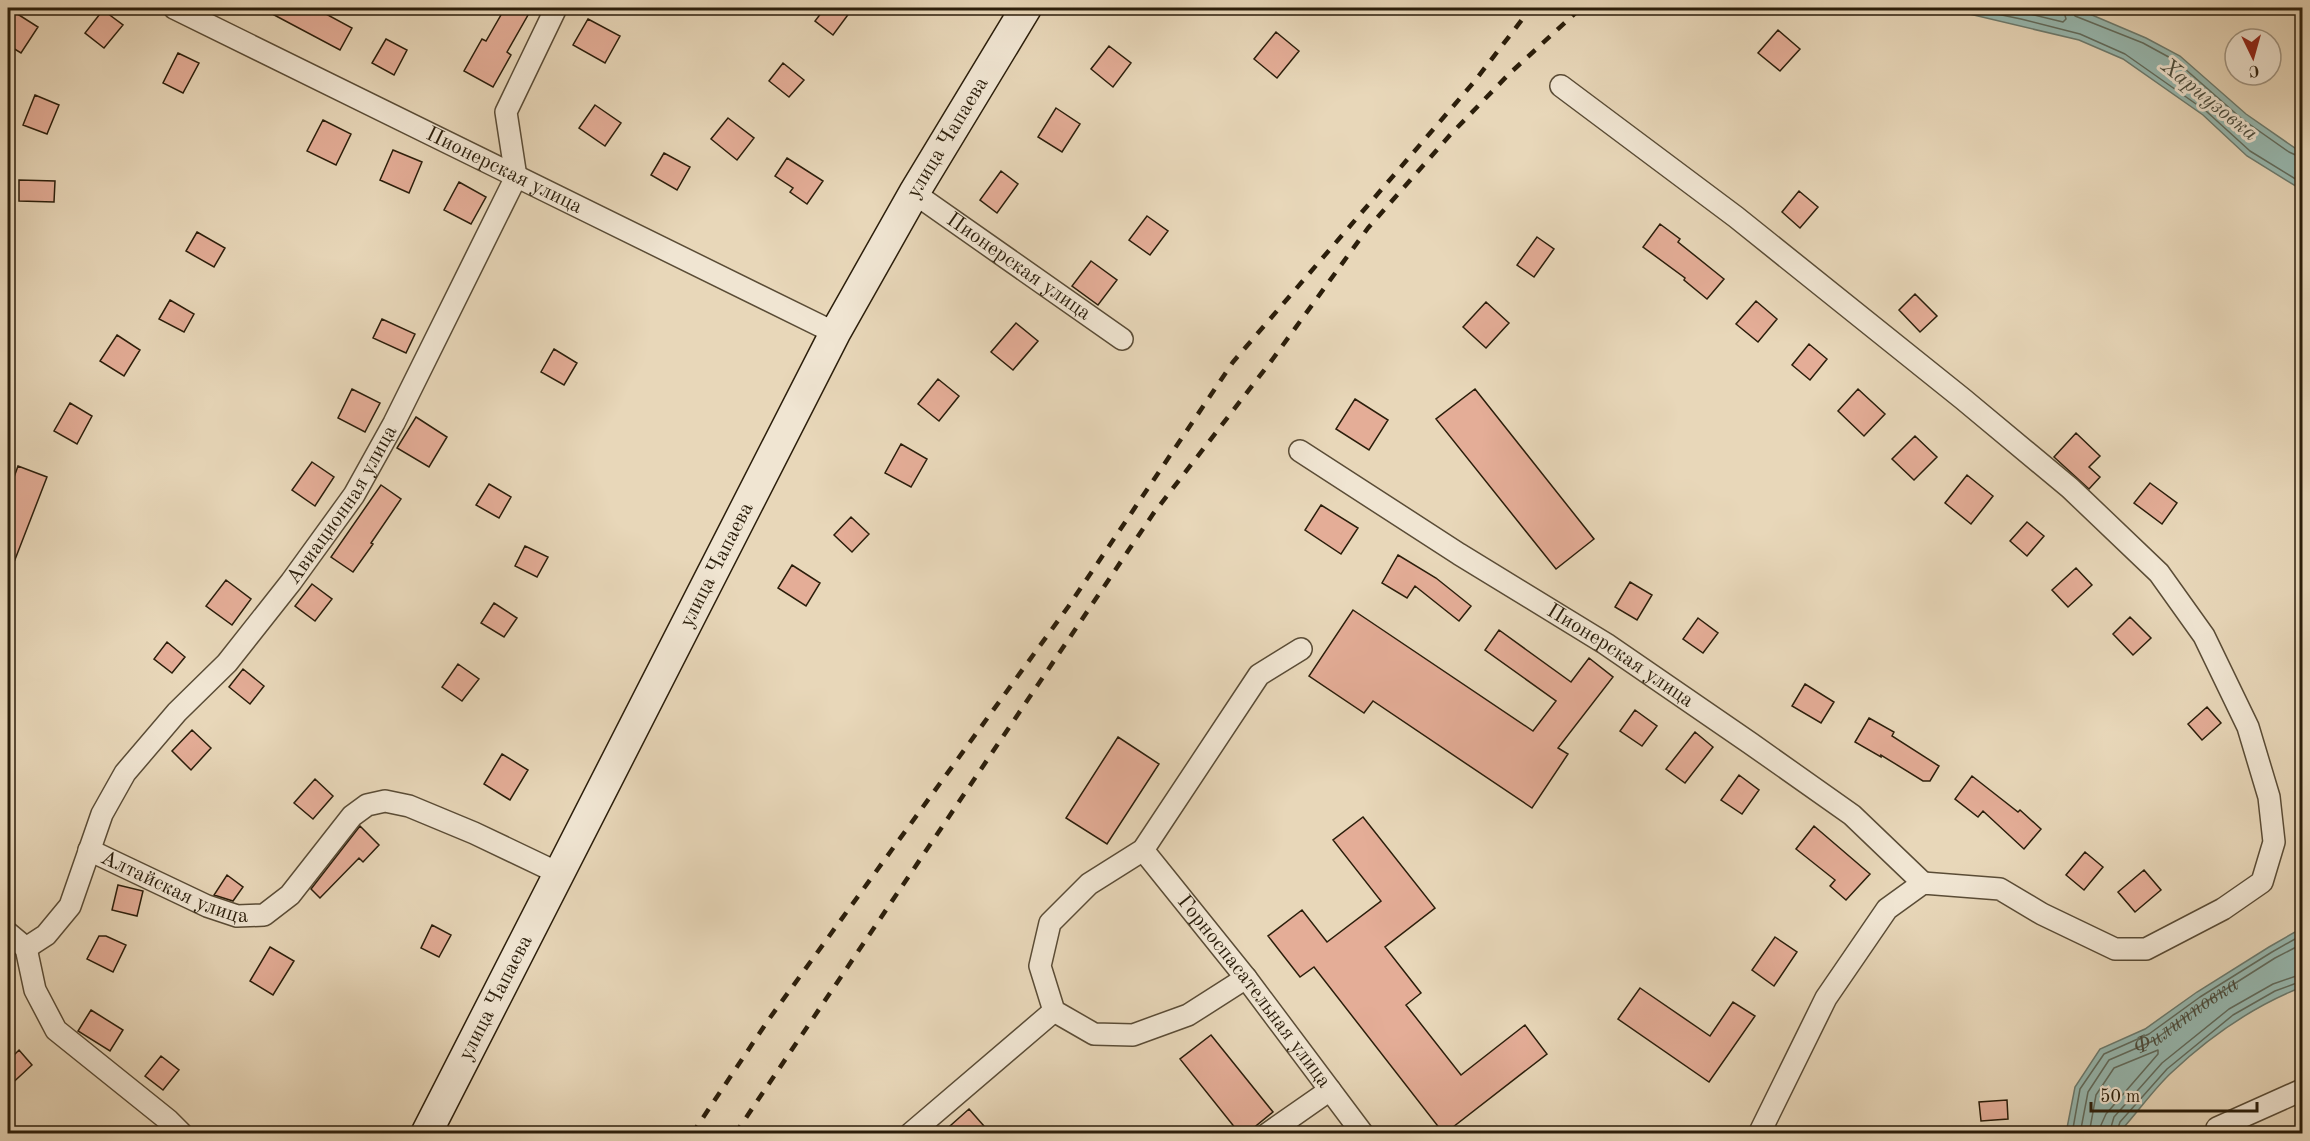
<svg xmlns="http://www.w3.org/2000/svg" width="2310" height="1141" viewBox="0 0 2310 1141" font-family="'Old Standard TT',serif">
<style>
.water{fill:#97b9b1;stroke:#6c7b6f;stroke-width:1.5}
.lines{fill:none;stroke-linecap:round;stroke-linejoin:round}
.shore{stroke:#616c5e;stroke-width:1.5}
.building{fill:#e4ad97;stroke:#2b1e0b;stroke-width:1.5}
.street-casing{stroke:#5a4c36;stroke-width:24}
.secondary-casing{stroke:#2b1e0b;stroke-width:33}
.street{stroke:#f0e5d2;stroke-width:21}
.secondary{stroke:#f0e5d2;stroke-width:30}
.rail{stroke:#2b1e0b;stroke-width:4.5;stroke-dasharray:10 10;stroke-linecap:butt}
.labels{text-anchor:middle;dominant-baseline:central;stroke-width:6;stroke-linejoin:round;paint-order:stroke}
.street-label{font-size:21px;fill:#2b1e0b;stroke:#f0e5d2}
.water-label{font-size:22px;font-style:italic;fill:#4b4c3d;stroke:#f0e5d2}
</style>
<rect width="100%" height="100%" fill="#e8d7b9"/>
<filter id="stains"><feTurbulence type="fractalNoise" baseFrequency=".00333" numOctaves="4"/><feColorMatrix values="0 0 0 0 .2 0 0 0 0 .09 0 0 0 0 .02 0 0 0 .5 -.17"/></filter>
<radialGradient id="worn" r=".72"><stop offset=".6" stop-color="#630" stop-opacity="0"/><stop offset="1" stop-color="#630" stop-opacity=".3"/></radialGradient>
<path class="water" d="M1944,8H2069L2092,15L2146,38L2180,56L2246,114L2302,153V190L2247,156L2203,115L2123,59L2079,40Z
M2302,928V987C2254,1006 2209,1037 2171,1073C2154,1089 2140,1109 2125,1126L2121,1133H2066L2075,1087L2100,1049L2145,1029L2197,992L2269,947Z"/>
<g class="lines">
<g class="shore">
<path d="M1968,8L2021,19L2080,34L2125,54L2206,111L2250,151L2302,183"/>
<path d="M2005,8L2063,22L2066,19L2063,8"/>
<path d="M2071,8L2075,16L2143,43L2176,61L2242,119L2289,152L2302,158"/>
<path d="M2072,1134L2080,1089L2104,1054L2149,1034L2200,997L2272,952L2302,935"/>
<path id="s1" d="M2080,1134L2088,1092L2109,1060L2153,1041L2204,1003L2275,958L2302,944"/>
<path d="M2089,1134L2096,1095L2114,1068L2158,1050V1054L2106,1114L2101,1125L2100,1134"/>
<path d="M2109,1134L2114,1117L2162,1063L2229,1009L2273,984L2302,974"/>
<path d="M2116,1134L2120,1122L2167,1069L2233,1015L2275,991L2302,981"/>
</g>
</g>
<path class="building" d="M8,8L38,27L21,53L8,45Z
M261,8H315L352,28L340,50Z
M505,8H532L507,52L511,55L493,87L464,71L482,39L486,41Z
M825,8H853L833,35L815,21Z
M103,10L123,25L104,48L85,33Z
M588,19L620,36L605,63L573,45Z
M1778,30L1800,49L1780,71L1758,53Z
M1276,32L1299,51L1277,78L1254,59Z
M386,39L407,50L394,75L372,63Z
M1109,46L1131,63L1113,87L1091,69Z
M178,53L199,63L183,93L163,83Z
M783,63L804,80L789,97L769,81Z
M35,95L59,105L47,134L23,125Z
M595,105L621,123L605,146L579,128Z
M1056,108L1080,124L1062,152L1038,137Z
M728,118L754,138L737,160L711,139Z
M323,120L351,134L336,165L307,151Z
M393,150L422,162L409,193L380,180Z
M664,153L690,167L677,190L651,175Z
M787,158L823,181L807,204L790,192L793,188L775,176Z
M1001,171L1018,184L997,213L980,200Z
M19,180L55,181L54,202L19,201Z
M459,182L486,197L471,224L444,210Z
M1799,191L1818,207L1800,228L1782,212Z
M1147,216L1168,231L1150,255L1129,240Z
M1660,224L1680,239L1678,242L1724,279L1707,299L1684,280L1685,278L1643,247Z
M197,232L225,248L214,267L186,251Z
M1537,237L1554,249L1534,277L1517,265Z
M1091,261L1117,280L1098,305L1072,286Z
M1915,294L1937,316L1920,332L1899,310Z
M170,300L194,314L184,332L159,319Z
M1756,301L1777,319L1758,342L1736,324Z
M1486,302L1509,323L1486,348L1463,327Z
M382,319L415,334L406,353L373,338Z
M1016,323L1038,341L1013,370L991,352Z
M117,335L140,350L124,376L100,361Z
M1809,344L1827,359L1810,380L1792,365Z
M554,349L577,363L564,385L541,372Z
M938,379L959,396L939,421L918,404Z
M352,389L380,403L365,432L338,418Z
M1475,389L1594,539L1556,569L1436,419Z
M1858,389L1885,414L1864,436L1838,411Z
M1355,399L1388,420L1369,450L1336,429Z
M70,403L92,416L77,444L54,431Z
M416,417L447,437L429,467L397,448Z
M2076,433L2100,456L2089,467L2100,477L2089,489L2054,457Z
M1915,436L1937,457L1914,480L1892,459Z
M901,444L927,459L911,487L885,473Z
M312,462L334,477L315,506L292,490Z
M18,466L47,477L9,575L8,494Z
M1967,475L1993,496L1971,524L1945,503Z
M2150,483L2177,503L2162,524L2134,503Z
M489,484L511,497L499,518L476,505Z
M381,485L401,499L371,543L373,544L353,572L331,557Z
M1321,505L1358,528L1341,554L1305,530Z
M851,517L869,534L852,552L834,535Z
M2027,522L2044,536L2027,556L2010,541Z
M525,546L548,557L537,577L515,566Z
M1398,555L1436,578L1471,606L1459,621L1415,586L1407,598L1382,583Z
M792,565L820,583L806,606L778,588Z
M2076,568L2092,585L2068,607L2052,590Z
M226,580L251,599L232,625L206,606Z
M1630,582L1652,595L1637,620L1615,607Z
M312,584L332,599L315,621L295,606Z
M494,603L517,618L504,637L481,623Z
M1353,610L1533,731L1556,701L1485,650L1499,630L1571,682L1589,658L1613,677L1558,748L1568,754L1532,808L1373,701L1364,713L1309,676Z
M2130,617L2151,638L2133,655L2113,634Z
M1698,618L1718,633L1703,653L1683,639Z
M167,642L185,657L172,673L154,659Z
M458,664L479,679L462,701L442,687Z
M243,669L264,686L250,704L229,687Z
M1805,684L1834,702L1821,723L1792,706Z
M2207,707L2221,723L2202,740L2188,724Z
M1635,710L1657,726L1642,746L1620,731Z
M1869,718L1894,732L1892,736L1939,766L1930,781H1923L1881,755V757L1855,742Z
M192,730L211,748L191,770L172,751Z
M1695,732L1713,747L1685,783L1666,769Z
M1118,737L1159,764L1107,844L1066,818Z
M502,754L528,770L510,800L484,784Z
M1739,775L1759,790L1742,814L1721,800Z
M1972,776L2018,812L2020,810L2041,829L2024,849L1983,811L1978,817L1955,799Z
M315,779L333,796L313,819L294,803Z
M1363,817L1435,908L1385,947L1421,993L1406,1005L1461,1075L1525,1025L1547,1054L1444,1134L1314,967L1300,977L1268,936L1302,910L1327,942L1381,901L1333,840Z
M360,826L379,845L363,862L359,858L320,898L311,889Z
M1814,826L1870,874L1846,900L1830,886L1835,880L1796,849Z
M2085,852L2103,867L2084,890L2066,875Z
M2144,870L2161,890L2135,912L2118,892Z
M227,875L243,887L233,901L214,895Z
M118,885L143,891L137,916L112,910Z
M432,925L451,935L439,957L421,948Z
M99,936H106L126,945L113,972L87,959Z
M1775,937L1797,952L1774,986L1752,970Z
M270,947L294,961L273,995L250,981Z
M1640,988L1710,1036L1733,1002L1755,1016L1709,1082L1618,1019Z
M91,1010L123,1030L110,1051L78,1031Z
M1211,1035L1273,1112L1246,1134H1240L1180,1059Z
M19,1050L32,1065L8,1087V1061Z
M161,1056L179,1070L163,1090L145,1076Z
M2007,1100L2008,1119L1981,1121L1979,1102Z
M969,1109L991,1134H941Z"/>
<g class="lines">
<defs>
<g id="street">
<path id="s2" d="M174,8L835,333"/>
<path d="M1561,86L1736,217L1963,399L2070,488L2159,573L2204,636L2248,727L2269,797L2274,842L2262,882L2223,909L2146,949H2115L2042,914L2000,889L1923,883L1887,909L1826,998L1759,1134"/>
<path id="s3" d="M914,193L1122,339"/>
<path id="s4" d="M1300,451L1459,554L1606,644L1750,743L1852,815L1923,883"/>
<path id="s5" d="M89,850L207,906L237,916L264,915L290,895L352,816L367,805L385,801L409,806L474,833L560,874"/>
<path id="s6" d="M1143,850L1246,978L1363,1134"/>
<path d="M8,933L26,948"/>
<path id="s7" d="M26,948L46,935L70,906L102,814L125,773L177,712L227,663L291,582L354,495L394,423L516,177L506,112L556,8"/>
<path d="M26,948L35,990L56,1030L168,1120L182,1134"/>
<path d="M1246,978L1188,1015L1133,1035L1094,1034L1054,1011L1040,966L1050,923L1089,884L1143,850L1259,675L1301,649"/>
<path d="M910,1134L1054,1011"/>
<path d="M1267,1134L1330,1090"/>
<path d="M2219,1134L2217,1128L2302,1090"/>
</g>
<g id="secondary">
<path id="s8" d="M426,1134L835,333L914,193L1026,8"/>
</g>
</defs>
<use href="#street" class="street-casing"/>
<use href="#secondary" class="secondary-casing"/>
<use href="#street" class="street"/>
<use href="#secondary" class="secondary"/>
<path class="rail" d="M692,1134L769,1019L1068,607L1233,362L1474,82L1531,8
M735,1134L1153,514L1272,360L1368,228L1450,135L1509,74L1581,8"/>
</g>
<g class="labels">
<g class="street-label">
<text stroke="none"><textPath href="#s8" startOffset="1125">улица Чапаева</textPath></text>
<text stroke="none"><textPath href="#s2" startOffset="368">Пионерская улица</textPath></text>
<text stroke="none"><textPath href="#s3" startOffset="128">Пионерская улица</textPath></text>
<text stroke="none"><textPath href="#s7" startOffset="552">Авиационная улица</textPath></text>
<text stroke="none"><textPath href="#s8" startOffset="639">улица Чапаева</textPath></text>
<text stroke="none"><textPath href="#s4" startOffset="380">Пионерская улица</textPath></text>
<text stroke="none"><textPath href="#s5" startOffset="94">Алтайская улица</textPath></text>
<text stroke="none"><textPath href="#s6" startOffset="180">Горноспасательная улица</textPath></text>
<text stroke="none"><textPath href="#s8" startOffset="153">улица Чапаева</textPath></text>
</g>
<g class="water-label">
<text transform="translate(2209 100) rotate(39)">Хариузовка</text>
<text stroke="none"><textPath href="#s1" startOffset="170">Филипповка</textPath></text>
</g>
</g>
<rect width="2310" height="1141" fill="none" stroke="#e8d7b9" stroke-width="30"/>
<rect x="9" y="9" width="2292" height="1123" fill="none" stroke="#2b1e0b" stroke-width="3"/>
<rect x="15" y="15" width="2280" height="1111" fill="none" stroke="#2b1e0b" stroke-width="1.5"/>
<g transform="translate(2253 57) rotate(175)"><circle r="28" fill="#f0e5d2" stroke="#a19582" stroke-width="1.5"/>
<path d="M0-4.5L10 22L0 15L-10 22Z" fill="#8f2418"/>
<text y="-9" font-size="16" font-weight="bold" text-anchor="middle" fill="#2b1e0b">С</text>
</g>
<path d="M2091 1102v9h166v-9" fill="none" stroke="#2b1e0b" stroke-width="3"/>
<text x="2100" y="1102" font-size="18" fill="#2b1e0b" stroke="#f0e5d2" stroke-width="4.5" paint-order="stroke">50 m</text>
<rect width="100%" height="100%" filter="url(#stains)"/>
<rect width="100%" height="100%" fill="url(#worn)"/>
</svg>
